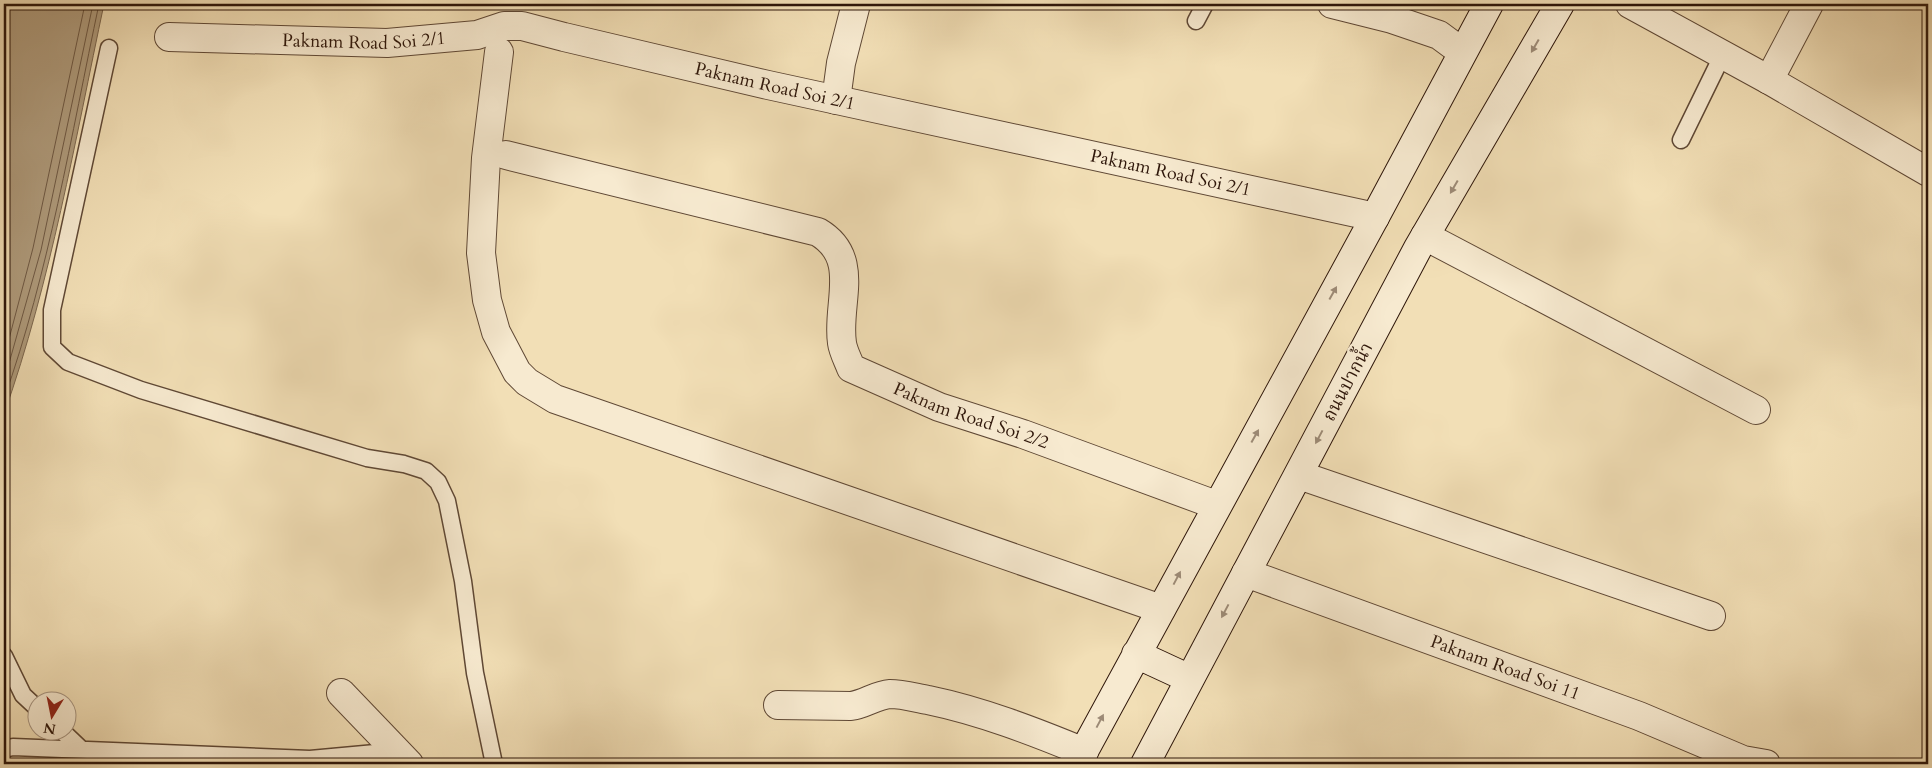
<svg xmlns="http://www.w3.org/2000/svg" width="1932" height="768" viewBox="0 0 1932 768" font-family="Cardo,'Noto Serif Thai',serif">
<style>
.water{fill:#af9b7c;stroke:#7b664e}
.lines{fill:none;stroke-linecap:round;stroke-linejoin:round}
.shore{stroke:#6e5843;stroke-width:1}
.lane-casing{stroke:#5f4835;stroke-width:19}
.street-casing{stroke:#5f4835;stroke-width:30}
.secondary-casing{stroke:#2e160a;stroke-width:30}
.lane{stroke:#f7ead0;stroke-width:16}
.street{stroke:#f7ead0;stroke-width:28}
.secondary{stroke:#f7ead0;stroke-width:28}
.oneway{fill:#9d8b77}
.labels{text-anchor:middle;dominant-baseline:central;stroke-width:5;stroke-linejoin:round;paint-order:stroke}
.street-label{font-size:18px;fill:#2e160a;stroke:#f7ead0}
</style>
<rect width="100%" height="100%" fill="#f2dfb6"/>
<filter id="stains"><feTurbulence type="fractalNoise" baseFrequency=".004" numOctaves="4"/><feColorMatrix values="0 0 0 0 .2 0 0 0 0 .09 0 0 0 0 .02 0 0 0 .5 -.17"/></filter>
<radialGradient id="worn" r=".72"><stop offset=".6" stop-color="#630" stop-opacity="0"/><stop offset="1" stop-color="#630" stop-opacity=".3"/></radialGradient>
<path class="water" d="M4,4H104C75,141 51,281 4,414Z"/>
<g class="lines">
<path class="shore" d="M4,358L33,248L85,4
M4,381L41,250L93,4
M4,399C49,272 71,136 99,4"/>
<defs>
<path id="lane" d="M1196,21L1205,4
M109,48L52,310V347L68,362L141,390L367,458L404,464L426,471L438,482L447,501L463,581L475,673L494,764
M1681,140L1723,54
M4,656L23,695L38,709
M61,730L81,749
M4,749L13,747L310,759L397,751"/>
<g id="street">
<path d="M1332,4L1392,19L1439,35L1462,52"/>
<path d="M1630,4L1769,80L1928,172"/>
<path id="s1" d="M169,37L387,43L477,35L504,26H522L564,37L768,85L1375,217"/>
<path d="M499,52L486,158L481,253L487,300L496,332L517,372L527,382L555,399L1161,609"/>
<path d="M1769,80L1809,4"/>
<path d="M836,100L841,63L856,4"/>
<path id="s2" d="M506,155L818,232C862,258 836,304 842,343C843,351 848,360 851,368L939,407L1023,434L1216,505"/>
<path d="M1425,236L1756,410"/>
<path d="M1299,475L1711,616"/>
<path id="s3" d="M1246,573L1639,716L1743,760L1766,764"/>
<path d="M341,693L409,764"/>
<path d="M778,705L851,706C865,704 876,695 890,694C903,694 916,698 928,700C981,711 1033,731 1084,752"/>
</g>
<path id="secondary" d="M1136,654L1190,679
M1077,764L1375,217L1489,4
M1145,764L1418,248L1560,4"/>
</defs>
<use href="#lane" class="lane-casing"/>
<use href="#street" class="street-casing"/>
<use href="#secondary" class="secondary-casing"/>
<use href="#lane" class="lane"/>
<use href="#street" class="street"/>
<use href="#secondary" class="secondary"/>
</g>
<defs><path id="oneway-solid" d="M-6-.8H1V-3.2L6.5 0L1 3.2V.8H-6Z" transform="scale(1.25)"/></defs>
<g class="oneway">
<use href="#oneway-solid" transform="translate(1535 46) rotate(120)"/>
<use href="#oneway-solid" transform="translate(1454 187) rotate(120)"/>
<use href="#oneway-solid" transform="translate(1333 293) rotate(-61)"/>
<use href="#oneway-solid" transform="translate(1255 436) rotate(-61)"/>
<use href="#oneway-solid" transform="translate(1319 437) rotate(118)"/>
<use href="#oneway-solid" transform="translate(1177 578) rotate(-62)"/>
<use href="#oneway-solid" transform="translate(1225 611) rotate(118)"/>
<use href="#oneway-solid" transform="translate(1100 721) rotate(-62)"/>
</g>
<g class="labels">
<g class="street-label">
<text stroke="none"><textPath href="#s1" startOffset="195">Paknam Road Soi 2/1</textPath></text>
<text stroke="none"><textPath href="#s1" startOffset="615">Paknam Road Soi 2/1</textPath></text>
<text stroke="none"><textPath href="#s1" startOffset="1020">Paknam Road Soi 2/1</textPath></text>
<text transform="translate(1348 382) rotate(-62)">ถนนปากน้ำ</text>
<text stroke="none"><textPath href="#s2" startOffset="598">Paknam Road Soi 2/2</textPath></text>
<text stroke="none"><textPath href="#s3" startOffset="276">Paknam Road Soi 11</textPath></text>
</g>
</g>
<rect width="1932" height="768" fill="none" stroke="#f2dfb6" stroke-width="20"/>
<rect x="5" y="5" width="1922" height="758" fill="none" stroke="#2e160a" stroke-width="2.5"/>
<rect x="10" y="10" width="1912" height="748" fill="none" stroke="#2e160a"/>
<g transform="translate(52 716) rotate(190)"><circle r="24" fill="#f7ead0" stroke="#a79581"/>
<path d="M0-4L9 19L0 12L-9 19Z" fill="#8f2418"/>
<text y="-8" font-size="14" font-weight="bold" text-anchor="middle" fill="#2e160a">N</text>
</g>
<rect width="100%" height="100%" filter="url(#stains)"/>
<rect width="100%" height="100%" fill="url(#worn)"/>
</svg>
